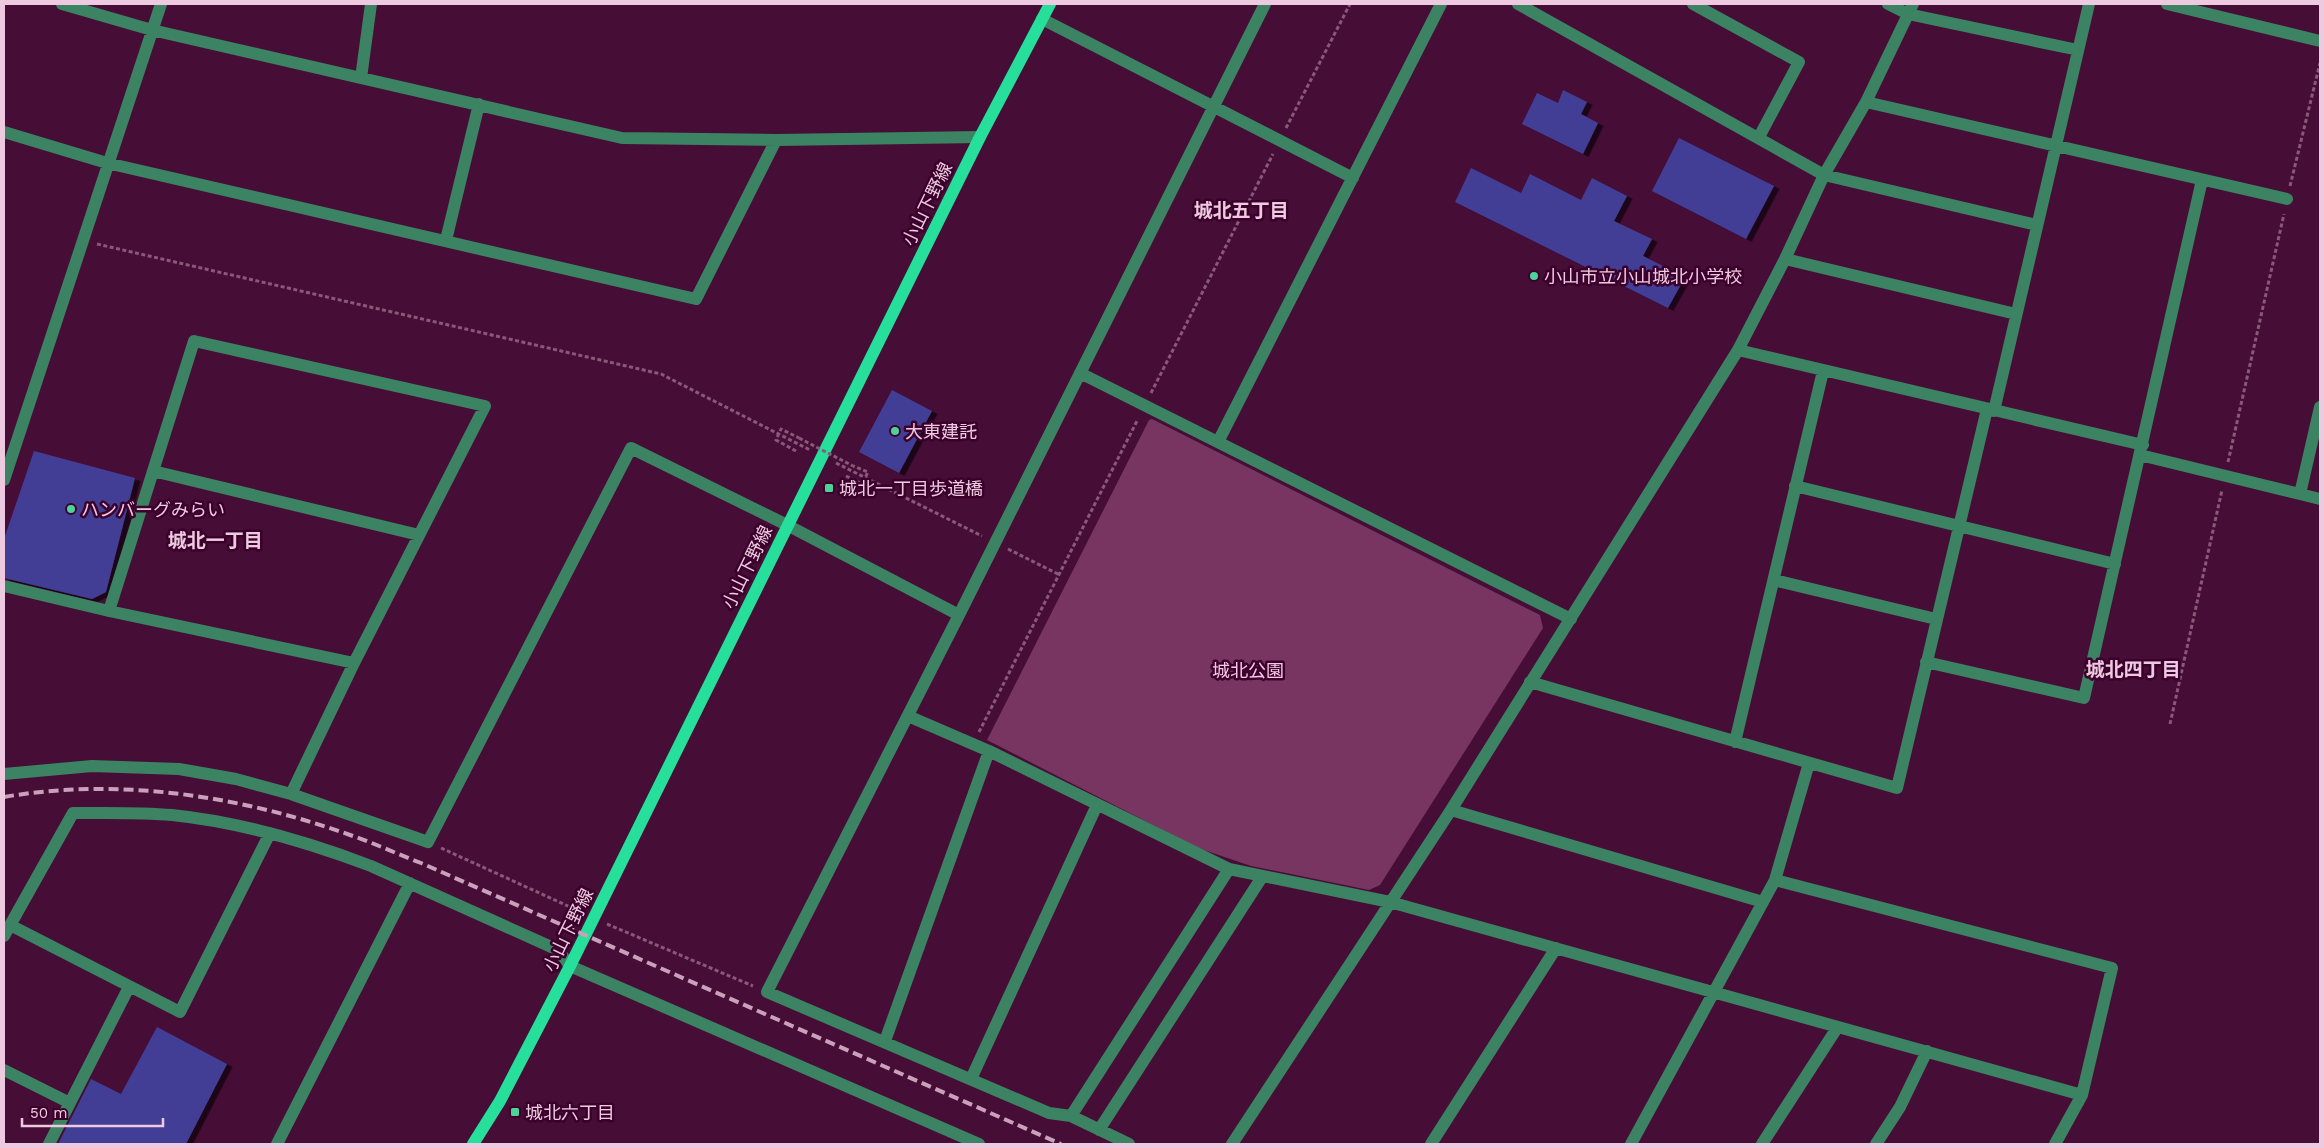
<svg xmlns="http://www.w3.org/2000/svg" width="2324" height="1148" viewBox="0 0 2324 1148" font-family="'Work Sans','Noto Sans JP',sans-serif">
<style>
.green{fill:#783562}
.building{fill:#433d95;filter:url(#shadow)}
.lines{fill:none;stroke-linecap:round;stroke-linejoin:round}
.path{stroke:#8a597a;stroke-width:3;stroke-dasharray:4 2.5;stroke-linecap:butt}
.minor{stroke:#3b8362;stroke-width:12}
.major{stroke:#25df9b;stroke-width:12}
.rail{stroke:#c9a1bb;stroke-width:4;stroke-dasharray:10 5;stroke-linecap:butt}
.path-bridge{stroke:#8a597a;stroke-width:3;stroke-dasharray:4 2.5;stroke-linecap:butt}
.poi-dot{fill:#4dd39a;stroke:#3b012c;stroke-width:2}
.labels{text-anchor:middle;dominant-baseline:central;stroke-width:5;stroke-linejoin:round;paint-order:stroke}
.street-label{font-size:18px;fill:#eecae0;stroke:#3b012c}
.poi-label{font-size:18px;fill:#eecae0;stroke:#3b012c;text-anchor:start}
.park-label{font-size:18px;fill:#f9c7e6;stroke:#3b012c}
.neighbourhood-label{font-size:19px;font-weight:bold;fill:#eecae0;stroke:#3b012c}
</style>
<defs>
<filter id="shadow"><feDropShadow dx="5.5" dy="3" stdDeviation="0" flood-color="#0009"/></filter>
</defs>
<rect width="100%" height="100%" fill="#460d36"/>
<path class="green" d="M1152,419L1540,615L1543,628L1380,885L1369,890L1251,866L1198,848L987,740L1149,420Z"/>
<path class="building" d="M1563,90L1587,102L1581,114L1598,123L1583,154L1522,124L1537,93L1558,103Z
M1679,138L1774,186L1746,239L1652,191Z
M1471,168L1521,193L1530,174L1581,200L1592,178L1627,196L1614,221L1652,239L1643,256L1685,277L1668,308L1455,202Z
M892,390L932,411L899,473L859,452Z
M34,451L135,478L106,592L92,599L4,578V539Z
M157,1027L227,1064L186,1144H58L91,1079L121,1094Z"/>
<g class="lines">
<path class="path" d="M1286,128L1350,4
M2290,186L2320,63
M97,244L661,374L810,450
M1151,393L1273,154
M796,451L776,440L781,429L799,438
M2228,462L2284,214
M836,463L982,536
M846,476L862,484L868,472L853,466
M1008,549L1060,575
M2170,724L2222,490
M979,732L1138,419
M441,848L581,912
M607,924L753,986"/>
<path class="minor" d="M62,4L152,30L622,138L776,140L980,137
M1518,4L1824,175L2037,225
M1693,4L1799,62L1759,137
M1888,4L1908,14L2078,50
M2167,4L2320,41
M1042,19L1353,178
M361,78L371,4
M1866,102L2287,199
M4,132L107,163L696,299L776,140
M446,240L479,104
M1785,259L2016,314
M1738,350L2143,445
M1080,373L1571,619
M2320,407L2300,494L2320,499
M1994,411L2089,4
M1218,442L1441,4
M2140,455L2300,494
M153,471L419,535
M4,480L161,4
M1795,486L2115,564
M1774,580L1936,619
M4,586L109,611L354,663
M109,611L194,341L485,406L354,663L291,794
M1926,662L2084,698L2202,180
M1530,682L1897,788L1987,409
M908,716L989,751L1229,869L1390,902L2082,1095
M1735,742L1823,371
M4,774L92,766L179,769L236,779L291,794L428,842L631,448L787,525L959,615
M1451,810L1763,902
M1775,880L2112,968L2082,1095L2055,1144
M10,925L180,1012L270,833
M4,936L73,813C106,813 139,812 172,815C240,822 308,842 371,866L558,950L570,966L979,1144
M885,1041L989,751
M4,1070L70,1103
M971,1079L1097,805
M1071,1116L1229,869
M1099,1130L1262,877
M49,1144L129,987
M277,1144L410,883
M1129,1144L1071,1116L1049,1113L767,992L959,615L1265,4
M1232,1144L1451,810L1738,350L1785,259L1824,175L1866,102L1913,4
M1431,1144L1556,948
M1631,1144L1775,880L1809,763
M1762,1144L1837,1028
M1876,1144L1900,1107L1927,1051"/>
<path class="major" d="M473,1144L500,1101L570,966L980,137L1050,4"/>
<path class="rail" d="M4,797C119,777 241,796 350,835C374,843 397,854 421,863L1061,1144"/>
<path class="path-bridge" d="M799,438L853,466"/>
</g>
<g class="poi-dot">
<circle cx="1534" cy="276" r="5"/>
<circle cx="895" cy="431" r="5"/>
<rect x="824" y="483" width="10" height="10" rx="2.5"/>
<circle cx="71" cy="509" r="5"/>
<rect x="510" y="1107" width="10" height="10" rx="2.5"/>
</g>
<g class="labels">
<g class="street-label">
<text transform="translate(927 204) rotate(-64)">小山下野線</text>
<text transform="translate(747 567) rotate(-64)">小山下野線</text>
<text transform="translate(568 930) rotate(-64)">小山下野線</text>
</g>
<g class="poi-label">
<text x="1544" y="276">小山市立小山城北小学校</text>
<text x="905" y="431">大東建託</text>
<text x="839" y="488">城北一丁目歩道橋</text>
<text x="81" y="509">ハンバーグみらい</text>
<text x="525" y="1112">城北六丁目</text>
</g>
<g class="park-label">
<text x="1248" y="670">城北公園</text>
</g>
<g class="neighbourhood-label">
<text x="1241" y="210">城北五丁目</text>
<text x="215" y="540">城北一丁目</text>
<text x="2133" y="669">城北四丁目</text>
</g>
</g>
<rect width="2324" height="1148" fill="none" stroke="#eecae0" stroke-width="10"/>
<path d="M22 1118v8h141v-8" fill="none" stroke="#eecae0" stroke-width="2.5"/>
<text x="30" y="1118" font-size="15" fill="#eecae0" stroke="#3b012c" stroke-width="4" paint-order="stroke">50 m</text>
</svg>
